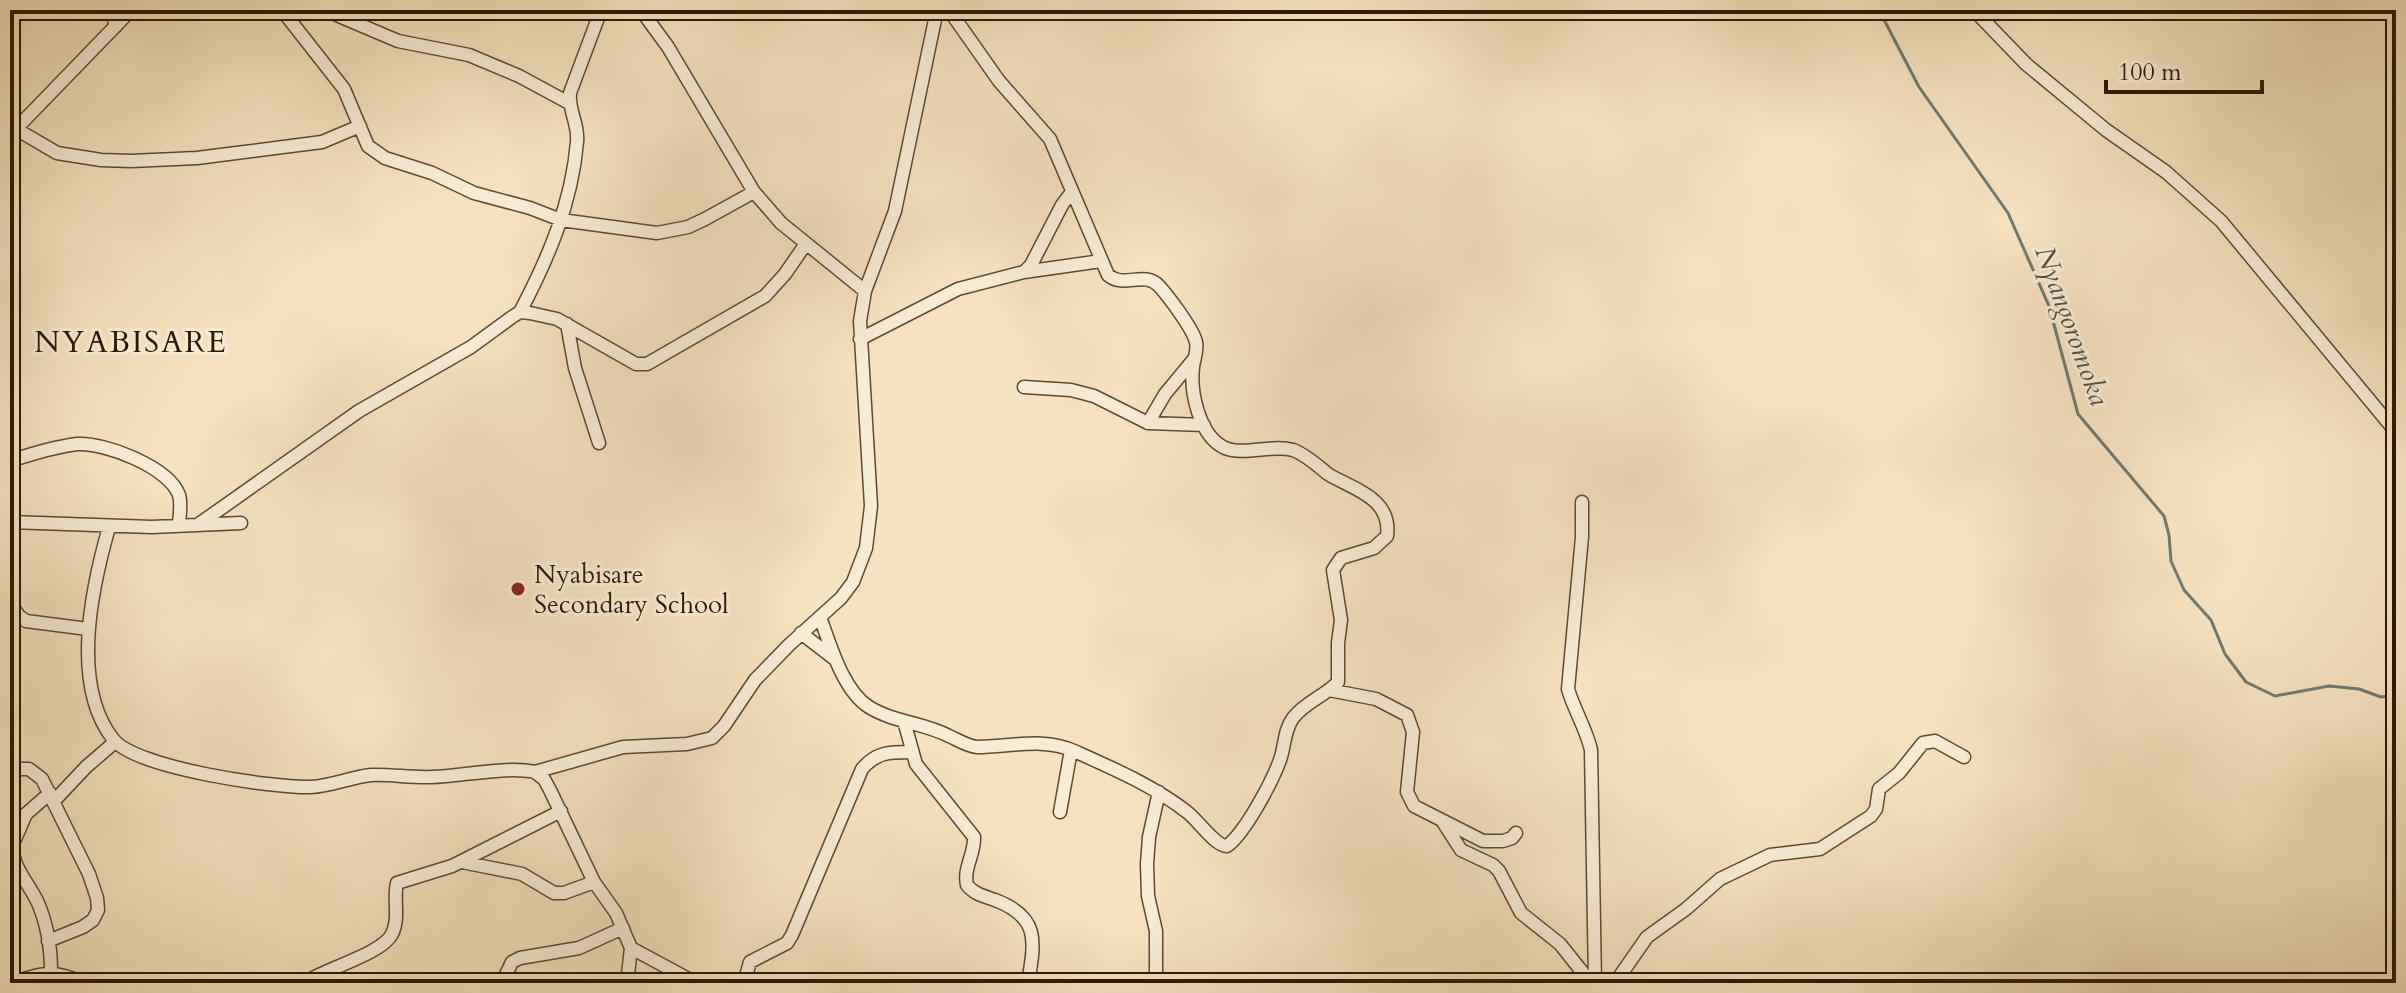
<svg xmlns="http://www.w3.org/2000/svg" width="2406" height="993" viewBox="0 0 2406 993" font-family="Cardo,serif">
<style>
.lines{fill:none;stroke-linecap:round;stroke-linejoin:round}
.stream{stroke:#717a6f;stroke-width:3}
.minor-casing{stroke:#5e4a30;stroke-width:15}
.minor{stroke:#f9ecd5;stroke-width:12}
.poi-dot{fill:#8f2418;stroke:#f9ecd5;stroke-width:3}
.labels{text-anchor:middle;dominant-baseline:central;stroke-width:6;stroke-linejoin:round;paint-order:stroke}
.poi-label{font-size:26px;fill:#2c1800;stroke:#f9ecd5;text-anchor:start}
.water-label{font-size:28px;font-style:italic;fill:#545141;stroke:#f9ecd5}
.quarter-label{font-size:30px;letter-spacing:2px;fill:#2c1800;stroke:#f9ecd5}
</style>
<rect width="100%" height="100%" fill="#f6e2be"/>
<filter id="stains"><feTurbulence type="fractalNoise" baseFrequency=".0025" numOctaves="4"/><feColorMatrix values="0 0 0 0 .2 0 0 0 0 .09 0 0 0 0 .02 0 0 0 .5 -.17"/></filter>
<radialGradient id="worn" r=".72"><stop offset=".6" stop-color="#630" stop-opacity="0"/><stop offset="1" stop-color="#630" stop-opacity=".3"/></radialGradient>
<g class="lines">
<path class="stream" d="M1879,10L1919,87L2008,213L2049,306L2078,414L2164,516L2169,535L2171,561L2184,590L2211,620L2225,654L2246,682L2275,696L2329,686L2359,689L2381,697L2396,695"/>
<defs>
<path id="minor" d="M111,10L116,26
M282,10L344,89L368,146L385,158L432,173L474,193L530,208L561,220L657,233L688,227L705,219L754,192
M325,10L398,41L469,55L519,76L569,103
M641,10L668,47L754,192L781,223L865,291
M1974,10L2026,64L2106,130L2166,172L2221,221L2396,432
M16,129L57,153L101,160L131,161L197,158L322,142L360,126
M10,135L131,10
M1024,272L1101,261
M520,312C548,259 572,203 577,142C579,124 568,110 570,93L601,10
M567,324L575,368L599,443
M860,339L958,289L1024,272L1031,265L1062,205L1071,193
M1024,387L1071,390L1094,396L1148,423L1204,425
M1148,423L1165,394L1194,359
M10,461C31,454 54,447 77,444C104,442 169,467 179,495C182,504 179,517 179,526
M1582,502V537L1568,689C1574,710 1586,728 1591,750L1595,983
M10,522L152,527L241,523
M199,524L359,411L471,347L512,317L520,312L530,313L557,319L636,364H647L765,296L785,274L805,245
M109,527C92,587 70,684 113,739C135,768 273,788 311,787C332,786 351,777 371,775C391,774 411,778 432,777C462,776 505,766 535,772L544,779L550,790L594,882L616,913L631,948L696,983
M10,603L19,616L26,621L88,629
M820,617C830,644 843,691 869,707C893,722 924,723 949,736C958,740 967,746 977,747C1009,747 1044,737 1074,751C1112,768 1154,786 1187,812C1198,820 1215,846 1227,846C1245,833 1272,782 1280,760C1285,746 1284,730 1293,718C1305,702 1325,696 1338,682V643L1341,620L1333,570L1341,558L1374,548L1387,536C1392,497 1352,489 1328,474C1318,466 1305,454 1293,450C1272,444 1245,456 1225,448C1199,436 1190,392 1193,367C1194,359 1198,350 1196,342C1193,329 1169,297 1159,286C1144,270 1124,289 1108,275L1050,139L999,81L949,10
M801,633L836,660
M1329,690L1376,699L1407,715L1413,732L1407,792L1414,806L1483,841H1503L1512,838L1516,833
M904,721L916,764L974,837C975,854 963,868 967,885C974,894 984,896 995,900C1040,917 1035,941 1028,983
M10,769H29L42,779L89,874L97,898L98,910L93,920L83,927L48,941
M535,772L623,747L687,744L712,738L724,726L755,680L789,645L841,598L853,582L866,548L871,506L860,321L865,291L895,211L937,10
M50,793L26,814L12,846C13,869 29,883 38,903C47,924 51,950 51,972
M54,801L86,767L115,742
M1060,812L1071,750
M1443,822L1461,850L1493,865L1499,871L1521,913L1560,944L1591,983
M462,862L522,874L554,893H564L594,882
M12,983C40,973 55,969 83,983
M304,983C324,969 382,954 392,934C400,918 393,899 397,883L452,866L561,811
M502,983L512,962L520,958L579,948L623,928
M627,983L631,948
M744,983L750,962L787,943L792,935L862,769C876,752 890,752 911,752
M1156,983V931L1148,896L1147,864L1149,837L1159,792
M1615,983L1647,937L1686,909L1720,879L1770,855L1820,849L1871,816L1876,809L1879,789L1899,773L1923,743L1935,741L1964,757"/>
</defs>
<use href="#minor" class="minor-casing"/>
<use href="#minor" class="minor"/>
</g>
<circle class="poi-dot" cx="518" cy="589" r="8"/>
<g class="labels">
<g class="poi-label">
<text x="534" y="574">Nyabisare<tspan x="534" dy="30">Secondary School</tspan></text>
</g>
<g class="water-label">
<text transform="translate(2072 326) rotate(70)">Nyangoromoka</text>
</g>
<g class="quarter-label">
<text x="131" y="342">NYABISARE</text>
</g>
</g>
<rect width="2406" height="993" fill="none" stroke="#f6e2be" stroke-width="40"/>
<rect x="12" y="12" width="2382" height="969" fill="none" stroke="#2c1800" stroke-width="4"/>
<rect x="20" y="20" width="2366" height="953" fill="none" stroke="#2c1800" stroke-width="2"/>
<path d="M2106 80v12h156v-12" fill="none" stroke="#2c1800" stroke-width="4"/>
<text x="2118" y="80" font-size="24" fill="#2c1800" stroke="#f9ecd5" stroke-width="6" paint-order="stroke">100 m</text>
<rect width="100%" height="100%" filter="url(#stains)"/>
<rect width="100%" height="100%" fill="url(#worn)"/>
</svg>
